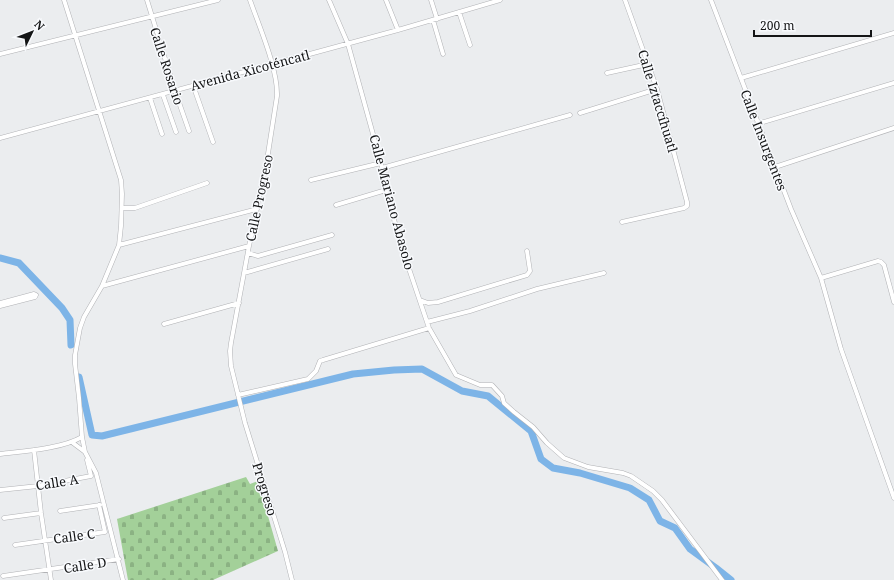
<svg xmlns="http://www.w3.org/2000/svg" width="894" height="580" viewBox="0 0 894 580" font-family="'Noto Serif',serif">
<style>
.cemetery{fill:url(#cemetery-stones)}
.lines{fill:none;stroke-linecap:round;stroke-linejoin:round}
.river{stroke:#7db4e7;stroke-width:7}
.street-casing{stroke:#b1b2b5;stroke-width:5}
.street{stroke:#fff;stroke-width:4}
.labels{text-anchor:middle;dominant-baseline:central;stroke-width:3;stroke-linejoin:round;paint-order:stroke}
.street-label{font-size:13px;fill:#141516;stroke:#f8fafd}
</style>
<defs>
<pattern id="cemetery-stones" width="16" height="16" patternUnits="userSpaceOnUse"><rect width="16" height="16" fill="#a3d099"/><path d="M2 7V4a2 2 0 0 1 4 0v3zM10 15v-3a2 2 0 0 1 4 0v3z" fill="#8bb283"/></pattern>
</defs>
<rect width="100%" height="100%" fill="#ebedef"/>
<path class="cemetery" d="M246,477L250,484L258,481L278,551L213,580H128L117,519Z"/>
<g class="lines">
<path class="river" d="M0,258L19,263L62,308L70,320L71,345
M79,377L92,435L102,436L353,374L394,370L422,369L462,391L488,396L531,431L541,459L553,468L580,473L630,488L649,500L660,521L675,528L690,549L716,568L731,580"/>
<defs>
<path id="street" d="M64,0L121,180L122,194L121,226L119,245L102,286L84,317L80,328L75,355V364L79,398L82,437L85,452L96,473L123,580
M147,0L175,91L189,131
M250,0C259,26 278,69 277,96L267,160L249,246L231,343L230,351L231,366L245,423L285,552L292,580
M329,0L348,44L381,163L386,190L401,245L429,328L456,375L480,385H492L502,396L504,403L514,412L533,427L547,443L564,458L588,467L623,473L631,476L653,491L662,500L722,580
M386,0L398,30
M431,0L437,19
M711,0L791,209L821,278L841,349L894,498
M459,12L470,45
M433,20L443,54
M0,54L218,0
M607,73L648,64
M741,78L894,33
M193,85L213,142
M163,95L176,132
M150,98L162,134
M580,113L657,89
M757,124L894,83
M0,138L398,30L500,0
M775,167L894,128
M382,168L570,115
M311,180L381,163
M336,205L386,190
M122,208H135L207,183
M622,222L684,208L687,206V202L657,89L625,0
M119,245L257,209
M248,253L258,256L332,235
M244,273L328,249
M821,278L878,261L881,262L884,265L894,302
M102,286L249,246
M420,300L428,303L438,302L527,275L530,271L527,251
M0,303L34,294L36,295
M0,306L35,297L36,295
M427,322L470,311L537,289L604,273
M164,324L239,303
M238,395L308,379L316,371L320,361L323,360L429,328
M73,443L85,452
M34,450L41,513L51,580
M0,454C24,451 61,449 82,437
M0,490L38,486L91,476L87,460
M60,511L100,505
M4,518L41,513
M15,545L105,532L99,505
M3,576L119,559"/>
</defs>
<use href="#street" class="street-casing"/>
<use href="#street" class="street"/>
</g>
<g class="labels">
<g class="street-label">
<text transform="translate(167 66) rotate(72)">Calle Rosario</text>
<text transform="translate(250 70) rotate(-15)">Avenida Xicoténcatl</text>
<text transform="translate(658 101) rotate(73)">Calle Iztaccíhuatl</text>
<text transform="translate(764 140) rotate(69)">Calle Insurgentes</text>
<text transform="translate(259 198) rotate(-78)">Calle Progreso</text>
<text transform="translate(392 202) rotate(75)">Calle Mariano Abasolo</text>
<text transform="translate(57 482) rotate(-9)">Calle A</text>
<text transform="translate(265 489) rotate(73)">Progreso</text>
<text transform="translate(74 536) rotate(-8)">Calle C</text>
<text transform="translate(85 565) rotate(-9)">Calle D</text>
</g>
</g>
<g transform="translate(32 32) rotate(47)" stroke="#f8fafd" stroke-width="3" paint-order="stroke">
<path d="M0-3L7 15L0 10L-7 15Z" fill="#141516"/>
<text y="-6" font-size="11" font-weight="bold" text-anchor="middle" fill="#141516">N</text>
</g>
<path d="M754 30v6h117v-6" fill="none" stroke="#141516" stroke-width="2"/>
<text x="760" y="30" font-size="12" fill="#141516" stroke="#f8fafd" stroke-width="3" paint-order="stroke">200 m</text>
</svg>
